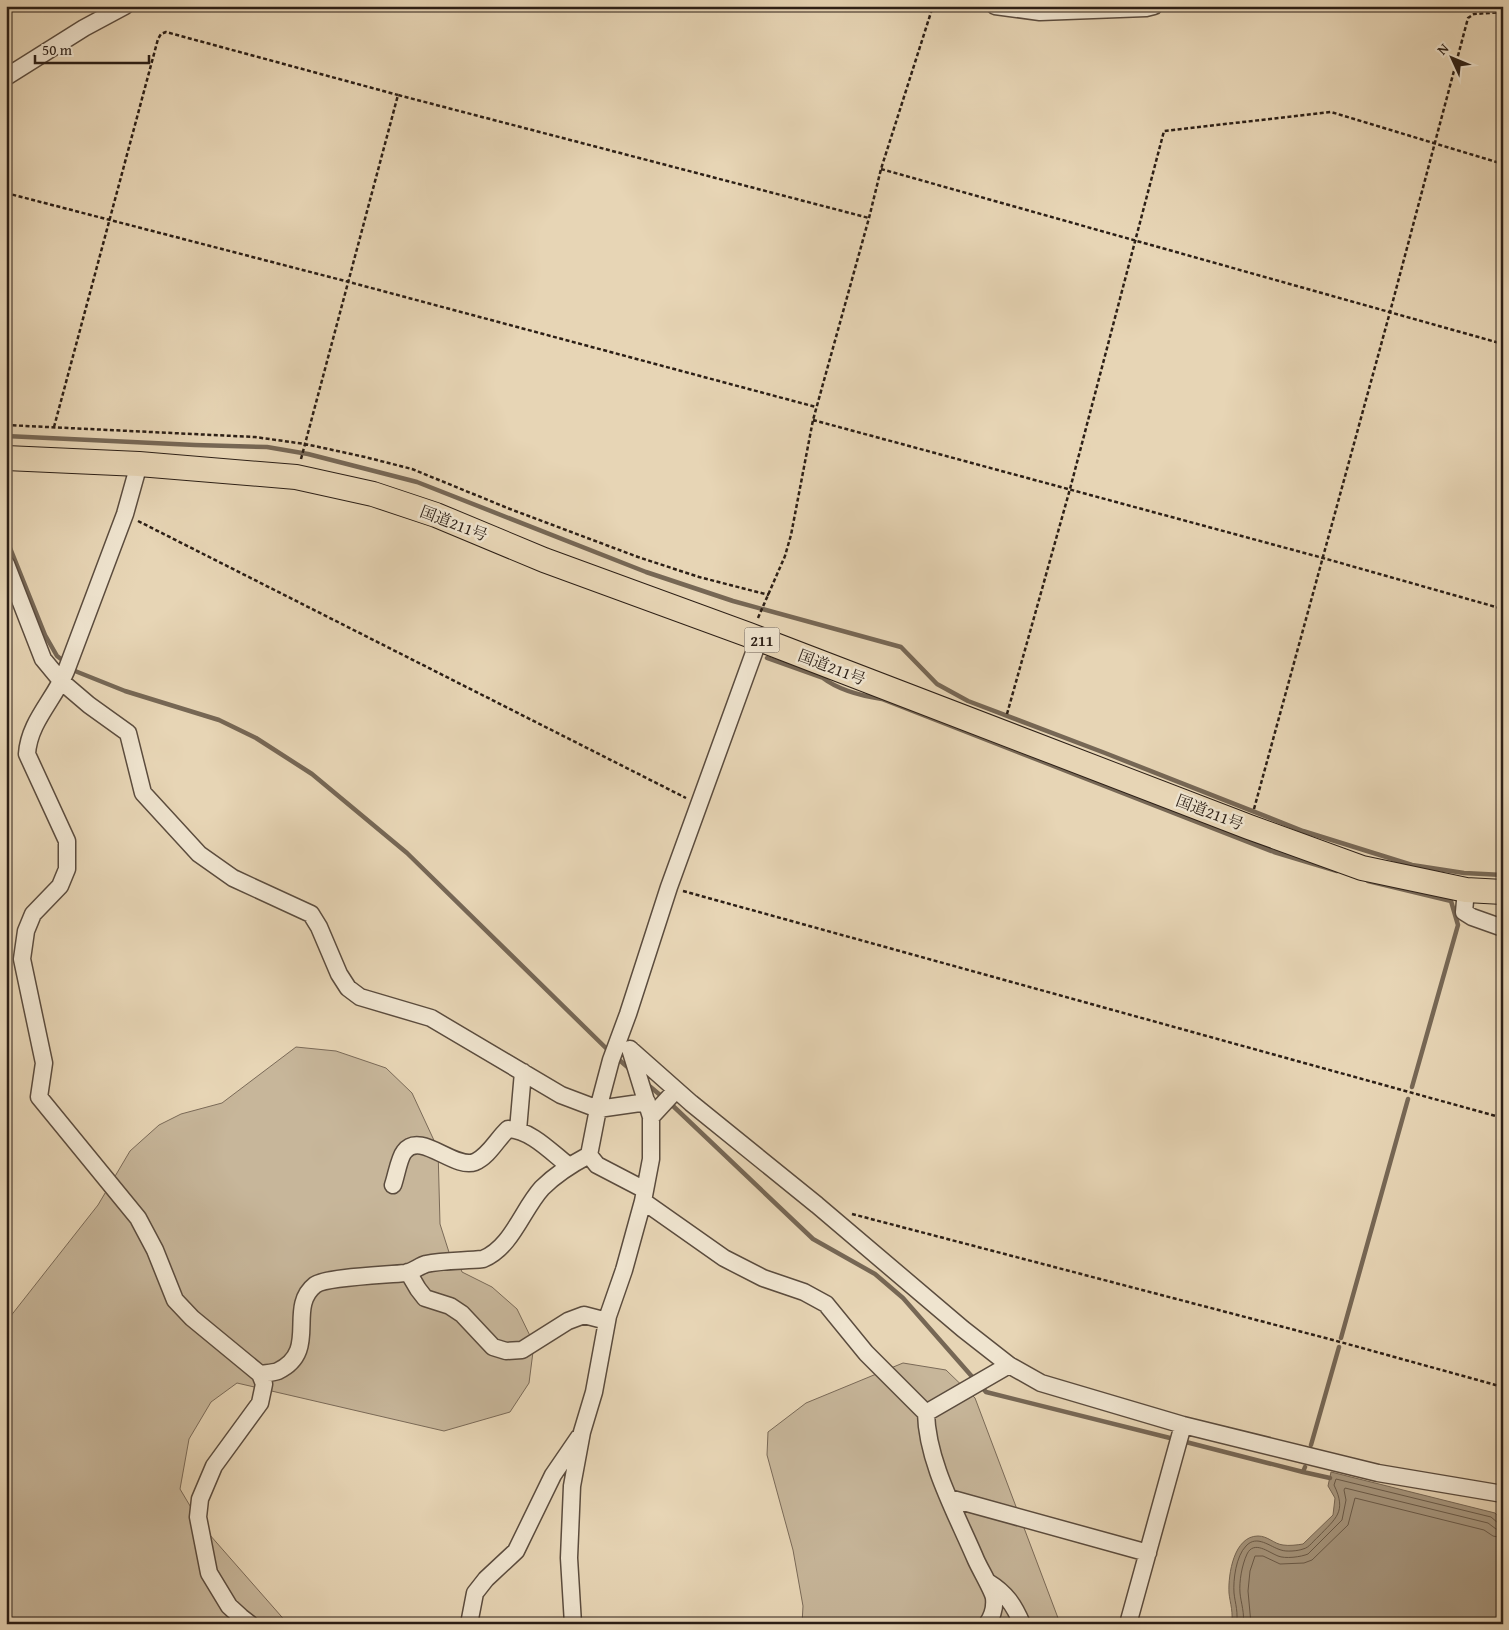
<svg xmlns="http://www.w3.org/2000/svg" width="1509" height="1630" viewBox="0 0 1509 1630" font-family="'Gentium Book Plus','Noto Serif JP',serif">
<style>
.green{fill:#c7b69a;stroke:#7a6a58}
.water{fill:#a7977f;stroke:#766755}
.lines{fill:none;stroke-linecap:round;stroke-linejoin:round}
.shore{stroke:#6a5b4a;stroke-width:1}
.stream{stroke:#766755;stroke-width:4.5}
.minor-casing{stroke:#5b4c3e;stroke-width:19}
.highway-casing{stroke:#2c1f16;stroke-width:26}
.path{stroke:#2c1f16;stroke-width:2.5;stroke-dasharray:4 2.5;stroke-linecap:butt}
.minor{stroke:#efe4cf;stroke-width:16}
.highway{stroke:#e7d5b5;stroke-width:24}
.labels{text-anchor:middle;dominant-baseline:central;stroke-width:5;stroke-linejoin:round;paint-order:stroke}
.shield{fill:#efe4cf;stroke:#665a4e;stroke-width:1}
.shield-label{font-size:15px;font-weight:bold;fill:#2c1f16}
.street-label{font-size:16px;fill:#2c1f16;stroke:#efe4cf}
</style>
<rect width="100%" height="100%" fill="#e7d5b5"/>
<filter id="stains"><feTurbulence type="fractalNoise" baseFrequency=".004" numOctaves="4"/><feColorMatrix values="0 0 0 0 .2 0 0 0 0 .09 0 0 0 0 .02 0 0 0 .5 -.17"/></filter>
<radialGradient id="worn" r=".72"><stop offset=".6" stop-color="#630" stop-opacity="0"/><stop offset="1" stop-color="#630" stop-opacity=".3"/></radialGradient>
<path class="green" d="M296,1047L336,1051L386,1068L412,1093L438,1149L440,1224L454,1268L460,1267L462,1272L492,1287L517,1309L534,1344L529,1383L510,1412L444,1431L237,1383L211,1402L189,1439L180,1489L202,1526L288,1624H6V1322L98,1205L130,1151L159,1125L181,1114L222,1103Z
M903,1363L946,1370L975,1398L1058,1618V1624H802L803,1606L793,1550L767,1455L768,1432L806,1403Z"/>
<path class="water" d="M1331,1472L1495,1513L1503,1521V1624H1231C1234,1614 1230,1603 1229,1593C1228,1574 1234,1536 1258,1536C1268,1536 1274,1544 1283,1545C1289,1546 1297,1545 1303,1544L1333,1515L1335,1498L1328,1486Z"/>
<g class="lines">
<path class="shore" d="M1236,1624C1239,1614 1235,1603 1234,1593C1233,1580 1236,1556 1246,1546C1257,1534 1270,1547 1281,1550C1286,1552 1298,1551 1303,1549C1309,1548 1314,1540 1318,1537C1336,1518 1347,1512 1334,1485L1336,1479L1491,1517L1498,1523L1503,1524
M1243,1624C1245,1614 1241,1603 1240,1593C1239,1581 1242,1565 1247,1554C1254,1540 1268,1552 1278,1556C1285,1559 1301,1557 1308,1554L1342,1520L1346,1500L1344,1490L1345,1488L1488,1523L1496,1529L1503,1531
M1251,1624L1248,1591L1250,1571L1255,1556H1263L1280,1564L1304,1563L1312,1560L1348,1525L1355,1498L1484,1530L1493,1536L1503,1538"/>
<path class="stream" d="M6,436L195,445L267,447L308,454L417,482L646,572L733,601L901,647L937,684L968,701L1105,753L1303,831L1412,865L1464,873L1503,875
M6,538L45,635L57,656L65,662
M767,658L823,678C840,691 862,696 882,699L1274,852L1337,871
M71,667L75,671L125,691L219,720L256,738L312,774L407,853L611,1053
M1368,881L1451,901L1458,925L1412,1087
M617,1058L632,1071
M647,1084L672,1105L813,1239L875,1274L903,1298L975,1380
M1341,1338L1408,1099
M981,1386L986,1392L1174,1439
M1182,1441L1303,1472
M1311,1445L1339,1347
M1305,1467L1303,1472L1330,1478"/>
<defs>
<path id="minor" d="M995,6L1040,12L1146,8L1154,6
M6,77L84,28L125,6
M139,464L125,514L66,671C54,700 29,722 27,754L67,841V869L60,886L33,914L26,931L22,959L44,1063L39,1097L138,1218L155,1250L175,1300L192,1318L260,1374L264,1384L260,1403L214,1466L200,1499L198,1517L209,1573L229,1606L241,1617L250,1624
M6,564L43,659L62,682L89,705L128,733L143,793L199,854L233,878L311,914L319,927L339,974L348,988L360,997L431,1018L561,1095L598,1109L647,1102
M1466,890L1464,912L1472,917L1503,928
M630,1049L691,1103L817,1205L963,1329L1009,1365L1041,1383L1183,1425L1378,1473L1503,1494
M651,1117L676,1090
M518,1130L523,1072
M589,1155L597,1165L645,1190
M393,1185C396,1177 399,1158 404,1152C420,1130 454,1170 475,1162C489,1156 497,1139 508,1129C531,1130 551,1152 569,1166
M643,1201L724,1258L763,1278L804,1292L826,1304L866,1353L926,1413C927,1462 957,1515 976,1560C980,1569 993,1591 994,1598C995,1607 992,1617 987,1624
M408,1272L418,1289L425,1298L450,1306L462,1314L493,1347L506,1351L522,1350L568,1321L584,1315L607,1321
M260,1374C265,1373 273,1373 278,1371C320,1351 286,1308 315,1285C326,1277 388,1275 405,1273C413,1272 419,1266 426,1264C444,1260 464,1261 483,1259C512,1247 522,1210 542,1188C556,1174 572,1164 589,1155L598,1109L611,1060L628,1014L669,887L759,639
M926,1413L1009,1365
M949,1498L1148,1553
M988,1582C1006,1593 1014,1605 1022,1624
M469,1624L475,1593L486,1579L516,1551L553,1475L579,1437
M573,1624L569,1558L572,1486L582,1432L594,1392L608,1316L624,1270L643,1201L651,1159V1117L630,1049
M1128,1624L1183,1425"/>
<path id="highway" d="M6,458L139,464L296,477L373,494L436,515L544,560L749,635L1249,827L1362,868L1466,890L1503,892"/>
</defs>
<use href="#minor" class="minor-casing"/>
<use href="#highway" class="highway-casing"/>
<path class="path" d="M881,169L1503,344
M6,193L349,282L816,407
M813,420L1323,558L1503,609
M6,425L255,437L305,444L365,457L412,469L510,509L638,557L699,577L769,595
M54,427L158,39L161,34L166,32L398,95
M301,459L398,95L869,218
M138,521L686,798
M758,618L785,556L791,535L813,420L869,218L881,169L933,6
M1007,714L1070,489L1164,131L1331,112L1503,164
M1254,809L1390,312L1468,18L1474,14L1503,12
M683,891L1503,1118
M852,1214L1333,1340L1503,1387"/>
<use href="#minor" class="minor"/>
<use href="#highway" class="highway"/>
</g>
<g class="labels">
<rect class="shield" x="744.5" y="627.5" width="35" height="25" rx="4"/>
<g class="shield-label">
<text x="762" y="640">211</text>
</g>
<g class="street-label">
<text transform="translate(454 523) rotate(21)">国道211号</text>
<text transform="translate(832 667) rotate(21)">国道211号</text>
<text transform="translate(1210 812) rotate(21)">国道211号</text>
</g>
</g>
<rect width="1509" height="1630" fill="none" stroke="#e7d5b5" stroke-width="25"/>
<rect x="8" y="8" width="1494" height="1615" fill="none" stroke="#2c1f16" stroke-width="2.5"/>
<rect x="12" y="12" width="1484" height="1605" fill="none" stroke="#2c1f16"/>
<g transform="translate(1452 58) rotate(314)" stroke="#efe4cf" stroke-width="4" paint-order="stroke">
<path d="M0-4L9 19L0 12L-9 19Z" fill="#2c1f16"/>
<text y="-8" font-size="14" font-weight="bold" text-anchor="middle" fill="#2c1f16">N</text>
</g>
<path d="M35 55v8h114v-8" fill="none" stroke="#2c1f16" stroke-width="2.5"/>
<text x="42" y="55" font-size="15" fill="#2c1f16" stroke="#efe4cf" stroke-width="4" paint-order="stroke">50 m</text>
<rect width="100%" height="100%" filter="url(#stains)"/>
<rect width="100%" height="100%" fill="url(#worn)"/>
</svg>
